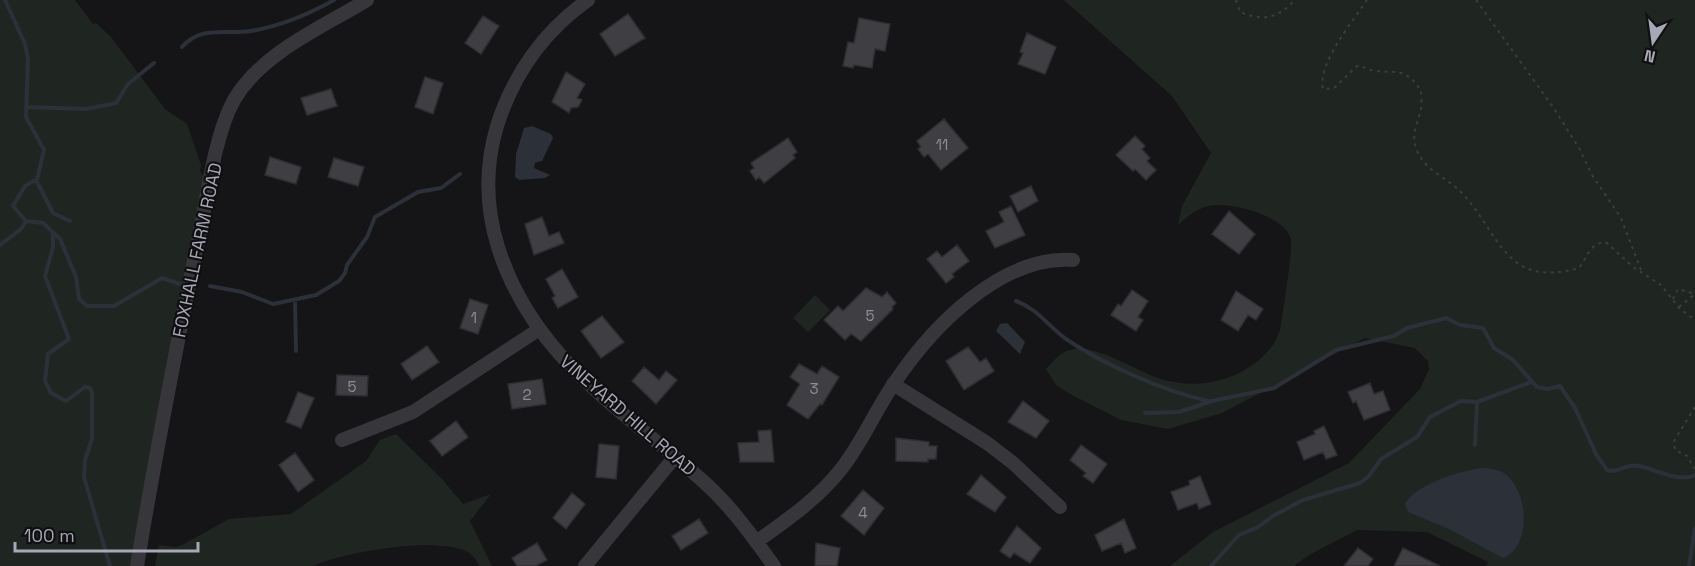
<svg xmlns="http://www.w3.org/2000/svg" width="1695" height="566" viewBox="0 0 1695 566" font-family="'Space Grotesk',sans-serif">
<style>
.green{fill:#1f2621}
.water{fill:#2c3039}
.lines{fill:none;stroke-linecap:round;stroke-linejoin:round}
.stream{stroke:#2c3039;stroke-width:4}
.building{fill:#3f3f43;stroke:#2f2f32;stroke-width:1.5}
.path{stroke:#3c3c42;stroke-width:2;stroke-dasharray:3 4.5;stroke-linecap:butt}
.street{stroke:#36363b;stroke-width:14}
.labels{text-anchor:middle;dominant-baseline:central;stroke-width:4.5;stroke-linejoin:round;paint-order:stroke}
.number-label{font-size:15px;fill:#8d8e98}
.street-label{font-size:18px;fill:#a7a8b5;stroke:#100f11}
</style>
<rect width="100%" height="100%" fill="#151416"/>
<path class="green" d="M0,0H75L93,24L96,23L111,37L165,109L187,124L201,165L200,171L207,182L132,566H0Z
M1064,0H1695V566H1486L1488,562L1427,532L1357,530L1309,555L1294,566H1170L1213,532L1349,463L1420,389L1429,369L1428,361L1415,348L1365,338L1222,413L1168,429L1121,420L1072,395L1056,385L1046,369C1051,364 1057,356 1063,353C1089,337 1135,372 1161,379C1199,391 1243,380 1269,350C1273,346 1278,336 1280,330C1282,319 1293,249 1291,240C1287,216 1230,201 1209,206C1196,209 1188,216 1178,225L1182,206L1211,153L1172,96Z
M815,295L830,310L808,332L793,318Z
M396,434L442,479L463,504L491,494L470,521L492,566H480C477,562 473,555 468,552C437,536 344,552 313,566H155L159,545L176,547L182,545L229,519L291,514L366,461L380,440Z"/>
<path class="water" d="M532,126L551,134L553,138L542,161L535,163L534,168L550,175L545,178L519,180L515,177L516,154L524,128Z
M1007,323L1025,342L1020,354L996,331L1000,324Z
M1486,468C1491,469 1498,470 1504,473C1528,489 1533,546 1503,558L1449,529L1408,512L1405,504C1414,485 1465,468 1486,468Z"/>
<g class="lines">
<path class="stream" d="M5,0L25,44L28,59L26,117L44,150L37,179L25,186L13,206L26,221L43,223L60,239L76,277L79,299L87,306H114L162,278L180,284
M182,47C201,25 225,35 251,31C281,26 309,14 334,0
M26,107L86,109L116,103L128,84L154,63
M36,180L53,213L70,221
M53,233V247L45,276L69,339L48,354L45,381L51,393L66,401L85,387L90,388L92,393V439L85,460L84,477L110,566
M0,245L21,229L26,221
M210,286L242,292L273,304L316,295L339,281L345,273L347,265L367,237L375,217L418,192L441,188L460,174
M295,300L296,351
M1016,301C1038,309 1048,326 1066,339C1104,365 1164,391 1208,401
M1145,413L1179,412L1212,401L1274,388L1336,350L1394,336L1407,328L1446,318L1460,325L1483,328L1494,348L1513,360L1537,387L1547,389L1560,386L1575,408L1596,454L1607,470C1618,474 1626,463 1639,466C1655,469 1679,483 1695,475
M1475,445L1477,402
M1211,566L1239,535L1258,527L1273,516L1303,500L1360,483L1368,477L1381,459L1417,437L1430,417L1461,401L1477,402L1531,382
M1689,566L1695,528"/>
</g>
<path class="building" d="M628,14L645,38L615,56L600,34Z
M483,16L499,26L481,54L465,43Z
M859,18L890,24L885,51L875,49L872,68L854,65L853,68L843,66L848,42L854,43Z
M1027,33L1056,47L1045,74L1018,64L1023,53L1020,52Z
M566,72L585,84L577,98L582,100L578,107L571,108L569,113L552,102Z
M425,77L443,83L433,114L415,107Z
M331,89L337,106L307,115L301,98Z
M944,119L968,148L941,170L928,154L924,157L918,149L921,147L917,141Z
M1135,136L1145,146L1142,149L1150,158L1147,161L1156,170L1146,180L1135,169L1133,171L1116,155Z
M788,138L797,152L793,155L795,158L764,183L759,177L756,180L750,171L754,168L751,163Z
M270,157L301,167L296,184L265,175Z
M334,158L364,167L358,186L328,177Z
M1031,186L1038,201L1018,212L1010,196Z
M1011,206L1025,235L995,248L986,231L1004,222L999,212Z
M1229,211L1255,234L1239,254L1212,234Z
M542,217L549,236L559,232L564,243L534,255L525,224Z
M957,245L969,261L952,274L954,277L946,283L927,259L937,251L942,257Z
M562,269L578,297L558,308L552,298L555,296L546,279Z
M866,288L882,297L887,292L896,303L892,307L893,309L861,341L851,334L845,340L824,320L838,306L843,311Z
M1132,290L1148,301L1138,317L1143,320L1136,331L1111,315L1118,304L1121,306Z
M1236,291L1263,309L1256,320L1248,315L1238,331L1221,320Z
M470,299L488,305L478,334L460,328Z
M602,316L624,342L601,358L581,331Z
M427,346L439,362L412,380L401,364Z
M968,347L980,362L986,358L994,371L964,390L946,361Z
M799,364L817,374L822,366L839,377L822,405L820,404L808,419L787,405L800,384L790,377Z
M644,367L659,380L666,371L677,380L656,404L632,381Z
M337,375L368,376L367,396L336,395Z
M542,379L546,404L512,409L508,384Z
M1370,383L1374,394L1383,391L1390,410L1364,420L1356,401L1353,403L1348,392Z
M298,392L314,398L301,428L286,422Z
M1023,401L1049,421L1036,438L1008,422Z
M456,421L468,437L442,456L430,441Z
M1324,426L1337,455L1326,459L1323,452L1304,460L1297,442L1315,434L1314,431Z
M771,430L774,462H740L738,443L759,442L758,431Z
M896,438L929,442V446H937L936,459H928V462L896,461Z
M599,444L619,446L616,479L596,477Z
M1081,445L1107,464L1093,483L1083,476L1086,473L1070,460Z
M295,453L314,480L298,492L279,465Z
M981,475L1006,497L995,512L967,494Z
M1200,476L1211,504L1199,509L1197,503L1178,510L1171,492L1190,485L1189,481Z
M863,490L884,508L864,535L841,516Z
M572,493L585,504L566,529L553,518Z
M699,519L708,533L681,550L672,536Z
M1124,519L1136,548L1125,553L1121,543L1102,551L1095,535Z
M1017,526L1041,548L1030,563L1014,553L1010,558L1000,551Z
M537,543L547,560L536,566H517L512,558Z
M816,543L840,548L837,566H815Z
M1358,548L1373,559L1368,566H1344Z
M1403,548L1440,566H1394Z"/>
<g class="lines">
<path class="path" d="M1236,0L1240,12C1262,21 1279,19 1294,0
M1367,0C1353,21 1317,64 1323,89L1334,88L1357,66C1364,66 1368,70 1375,71C1397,73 1407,68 1421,91C1421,96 1422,104 1421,109C1418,123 1411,133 1416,148C1424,171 1445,176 1461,192C1501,234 1504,289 1579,268C1587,258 1591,240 1607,243L1633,267L1661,285L1679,308L1695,320
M1476,0L1553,107L1579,148L1592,175L1621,218L1641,270
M1673,299L1678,289L1695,294
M1679,307L1695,294
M1695,407L1674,441L1675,450L1687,456L1695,469"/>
<path class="street" d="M588,0C544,31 513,75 497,126C485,166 486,208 498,247C533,359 623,409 704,482C731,506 753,537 774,566
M893,384L987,443L1013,463L1060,507
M342,440L413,412L538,330
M756,542C787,520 819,498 842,468C863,441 876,409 895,382C932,327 1001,255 1073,260
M137,566C155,457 176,349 198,241C207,200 214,136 234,100C261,53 323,27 367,0
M585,566L674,458"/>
</g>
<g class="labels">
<g class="number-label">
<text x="942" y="144">11</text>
<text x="870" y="315">5</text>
<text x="474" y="317">1</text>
<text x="352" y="386">5</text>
<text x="814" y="388">3</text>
<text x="527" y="394">2</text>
<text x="863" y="512">4</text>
</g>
<g class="street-label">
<text transform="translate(197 250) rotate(-78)">FOXHALL FARM ROAD</text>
<text transform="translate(628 415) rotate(41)">VINEYARD HILL ROAD</text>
</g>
</g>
<g transform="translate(1653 42) rotate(193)" stroke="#100f11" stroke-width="4.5" paint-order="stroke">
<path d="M0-4.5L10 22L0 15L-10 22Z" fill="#a7a8b5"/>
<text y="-9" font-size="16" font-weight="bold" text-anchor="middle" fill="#a7a8b5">N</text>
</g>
<path d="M15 542v9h183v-9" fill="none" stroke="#a7a8b5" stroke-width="3"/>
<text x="24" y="542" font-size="18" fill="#a7a8b5" stroke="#100f11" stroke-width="4.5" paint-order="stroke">100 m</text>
</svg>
